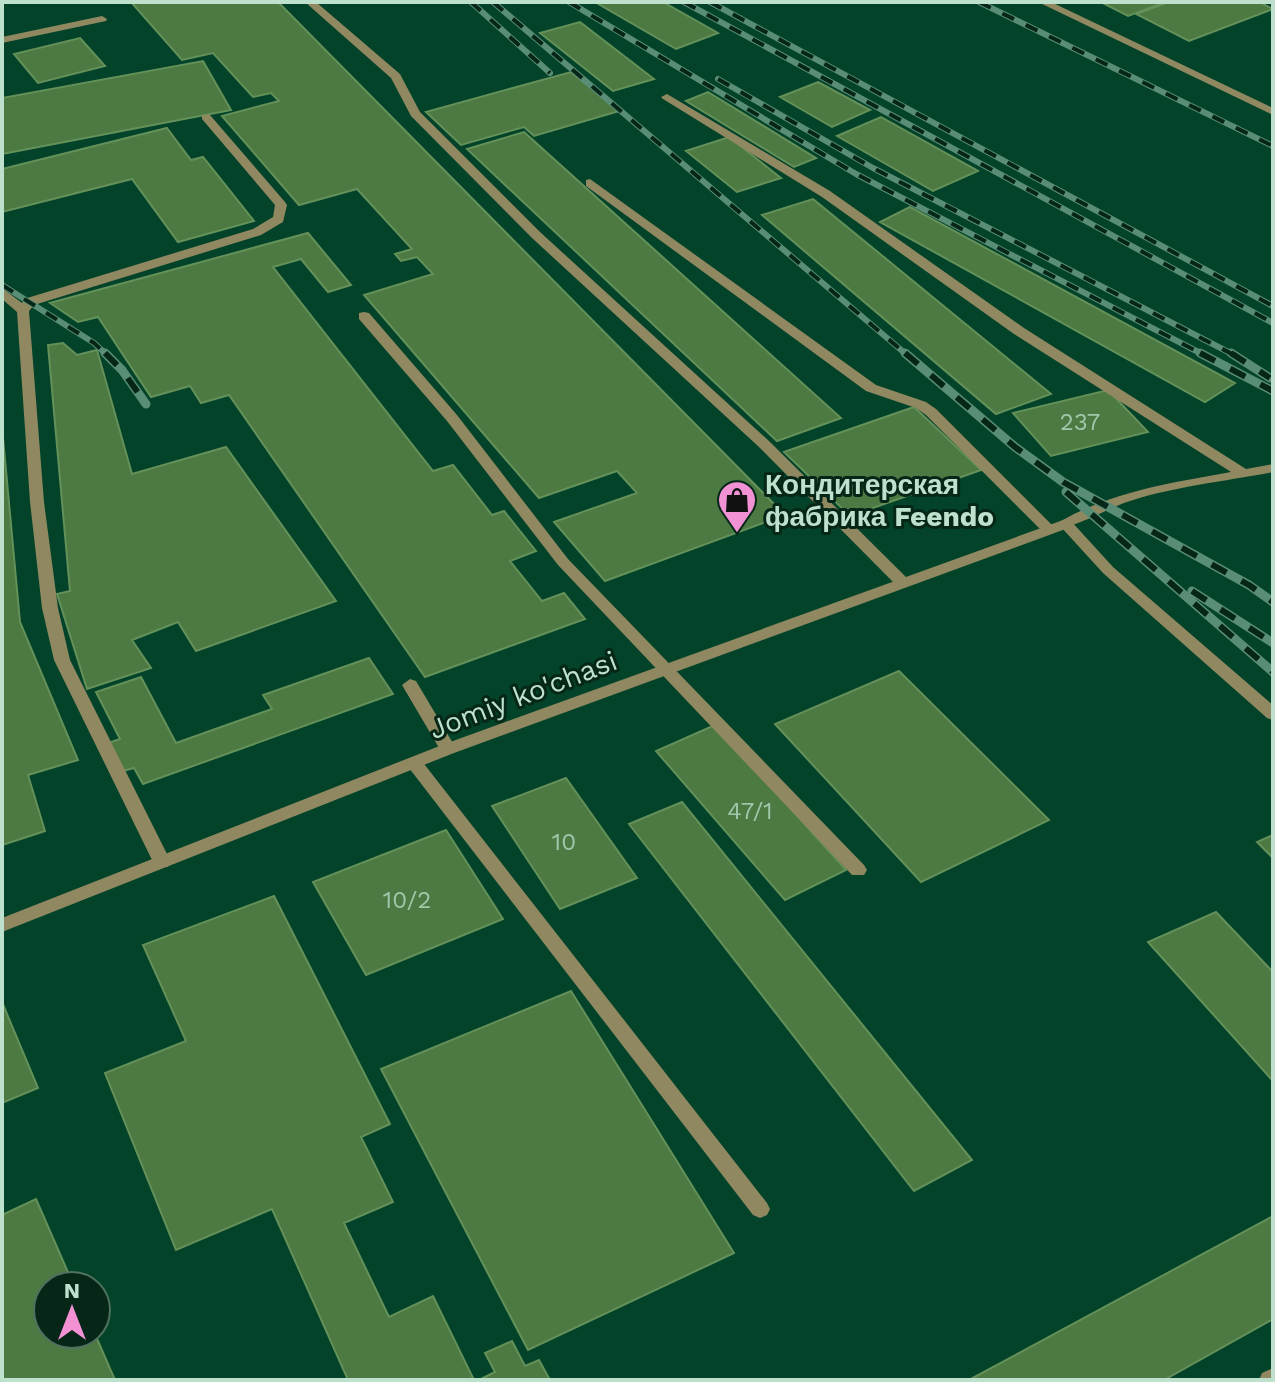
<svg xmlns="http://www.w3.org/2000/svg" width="1275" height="1382" viewBox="0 0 1275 1382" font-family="'Work Sans',sans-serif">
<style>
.building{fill:#4d7942;stroke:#649159;stroke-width:2}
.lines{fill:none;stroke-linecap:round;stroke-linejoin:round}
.service{fill:#8f8861;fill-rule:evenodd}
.minor{fill:#8f8861;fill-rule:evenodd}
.tertiary{fill:#8f8861;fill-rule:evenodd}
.rail-far1-casing{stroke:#5a8d76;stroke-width:6}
.rail-casing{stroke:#5a8d76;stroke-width:9}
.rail-far1{stroke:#062617;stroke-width:4;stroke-dasharray:13;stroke-linecap:butt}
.rail{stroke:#062617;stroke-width:6;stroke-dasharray:17;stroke-linecap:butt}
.labels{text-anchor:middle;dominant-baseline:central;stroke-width:6;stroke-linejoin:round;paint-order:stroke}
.number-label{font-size:24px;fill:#a1c7aa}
.poi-label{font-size:28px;font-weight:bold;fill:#bde1cc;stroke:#062617;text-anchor:start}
.street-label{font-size:28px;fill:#bde1cc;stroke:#062617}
</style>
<rect width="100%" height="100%" fill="#024329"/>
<path class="building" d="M131,2H278L785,515L605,581L554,522L637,493L617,471L539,498L364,295L433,274L417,257L401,261L395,254L412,249L357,189L299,205L222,116L279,101L271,93L253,97L213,53L182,60Z
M595,2H663L718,33L676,49Z
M1101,2H1166L1128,16Z
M1169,2H1259L1273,9L1189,41L1136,14Z
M580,22L654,79L613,91L540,33Z
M80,38L105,66L38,83L14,54Z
M203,61L231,110L2,154V98Z
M571,72L619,111L534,136L524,127L461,145L426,112Z
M818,82L870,110L832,127L780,97Z
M708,92L816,158L794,167L686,101Z
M881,117L978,171L933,191L837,136Z
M167,128L191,160L203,157L254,221L178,242L132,179L2,212V169Z
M524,132L841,418L777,441L467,149Z
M729,137L781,178L737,192L686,151Z
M813,199L1051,394L996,414L762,215Z
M910,207L1235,383L1205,402L880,222Z
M308,233L351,285L328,292L301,259L273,267L433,471L453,465L492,515L504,511L536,551L510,561L542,601L564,593L585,619L425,677L229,395L201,403L190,386L151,397L98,317L78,322L50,303Z
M63,343L77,355L97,350L132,474L226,447L336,601L196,651L178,622L132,640L151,668L87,689L57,594L70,591L48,345Z
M1108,390L1148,432L1051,456L1013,413Z
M914,407L981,470L850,516L784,452Z
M2,427L20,622L78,760L28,775L45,831L2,845Z
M369,658L393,694L143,784L134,768L123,771L108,743L120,739L96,692L141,677L176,743L272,709L263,695Z
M899,671L1049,820L921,882L775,724Z
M715,725L846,870L785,900L656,751Z
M566,778L637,878L560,909L492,806Z
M682,802L972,1160L914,1191L629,824Z
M446,830L503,919L366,975L313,882Z
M1273,835V858L1257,842Z
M274,896L390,1124L361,1137L393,1202L344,1223L389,1317L433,1296L474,1380H348L272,1209L176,1250L105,1073L186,1041L143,945Z
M1216,912L1273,972V1081L1148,942Z
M571,991L734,1253L528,1350L381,1069Z
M2,1002L38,1088L2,1103Z
M36,1199L74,1286H48V1334H95L115,1380H2V1215Z
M1273,1216V1319L1164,1380H969Z
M512,1341L525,1366L539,1360L550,1380H479L495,1372L485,1353Z"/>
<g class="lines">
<path class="service" d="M305,2H316L400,74L420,112L540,232L769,441L907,578L910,582L907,586H897L759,447L532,238L411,116L391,78Z
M102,16L107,19L106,21L2,43V37Z
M667,94L830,191L1024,328L1246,469L1273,464V472C1227,481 1169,487 1124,503C1110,508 1071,529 1061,527L1059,524L1061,521C1114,491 1171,483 1231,472L1014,334L822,197L663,99L661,97Z
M202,115H210L285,202L287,205L283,222L261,235L34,305L29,311L44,502L58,608L70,660L171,862L168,867H156L153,862L54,660L42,608L30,502L17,312L2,299V288L22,303L24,299L253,229L273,217L275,205L202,119Z
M590,179L876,385L926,402L936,409L1052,525L1054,528L1052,531H1042L926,415L916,408L866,391L586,186V180Z
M364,312L369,313L457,415L568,559L864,865L867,870L864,875H852L558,565L447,421L359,319V313Z
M410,679L416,681L454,745L456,749L454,753H442L402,685Z
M415,758L421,760L767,1203L770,1209L767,1215L760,1218L753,1215L409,768L407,764L409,760Z
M1273,1368V1380H1259L1262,1373Z"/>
<path class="minor" d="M1038,2H1051L1273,108V115Z
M1066,519L1071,521L1113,567L1273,705V720L1267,718L1103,573L1061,527L1059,524L1061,521Z"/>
<path class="tertiary" d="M1066,519L1071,521L1073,524L1071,527L454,753L2,932V918L442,745Z"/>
<defs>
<path id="rail-far1" d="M471,2L550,73
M493,2L907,355
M569,2L856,174L1204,355
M684,2L1273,323
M710,2L1273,306
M979,2L1273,146
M718,79L873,168L1234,355
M2,285L94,343L107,355"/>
<path id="rail" d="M105,353L122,370L146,404
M905,353L1015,447L1063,482L1249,585L1273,602
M1200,353L1273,391
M1231,353L1270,378
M1066,492L1273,672
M1192,591L1273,643"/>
</defs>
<use href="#rail-far1" class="rail-far1-casing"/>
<use href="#rail" class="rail-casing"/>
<use href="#rail-far1" class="rail-far1"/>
<use href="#rail" class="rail"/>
</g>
<defs>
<symbol id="shop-pin" viewBox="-11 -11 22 30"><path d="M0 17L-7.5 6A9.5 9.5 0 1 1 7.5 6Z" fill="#f391d5" stroke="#062617"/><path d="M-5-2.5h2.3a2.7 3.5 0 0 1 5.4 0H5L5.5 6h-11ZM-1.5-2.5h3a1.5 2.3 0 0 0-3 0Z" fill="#111"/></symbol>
</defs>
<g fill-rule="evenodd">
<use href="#shop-pin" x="715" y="478" width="44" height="60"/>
</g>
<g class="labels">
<g class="number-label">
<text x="1080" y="422">237</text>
<text x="750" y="811">47/1</text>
<text x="564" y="842">10</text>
<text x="407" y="900">10/2</text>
</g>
<g class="poi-label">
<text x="765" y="484">Кондитерская<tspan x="765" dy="32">фабрика Feendo</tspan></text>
</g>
<g class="street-label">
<text transform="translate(523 695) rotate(-21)">Jomiy ko'chasi</text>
</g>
</g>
<rect width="1275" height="1382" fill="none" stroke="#bde1cc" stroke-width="8"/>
<g transform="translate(72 1310)"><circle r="38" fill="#062617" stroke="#4f715f" stroke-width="2"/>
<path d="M0-6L14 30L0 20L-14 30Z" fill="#f391d5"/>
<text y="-12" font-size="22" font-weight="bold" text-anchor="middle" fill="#bde1cc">N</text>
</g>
</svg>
